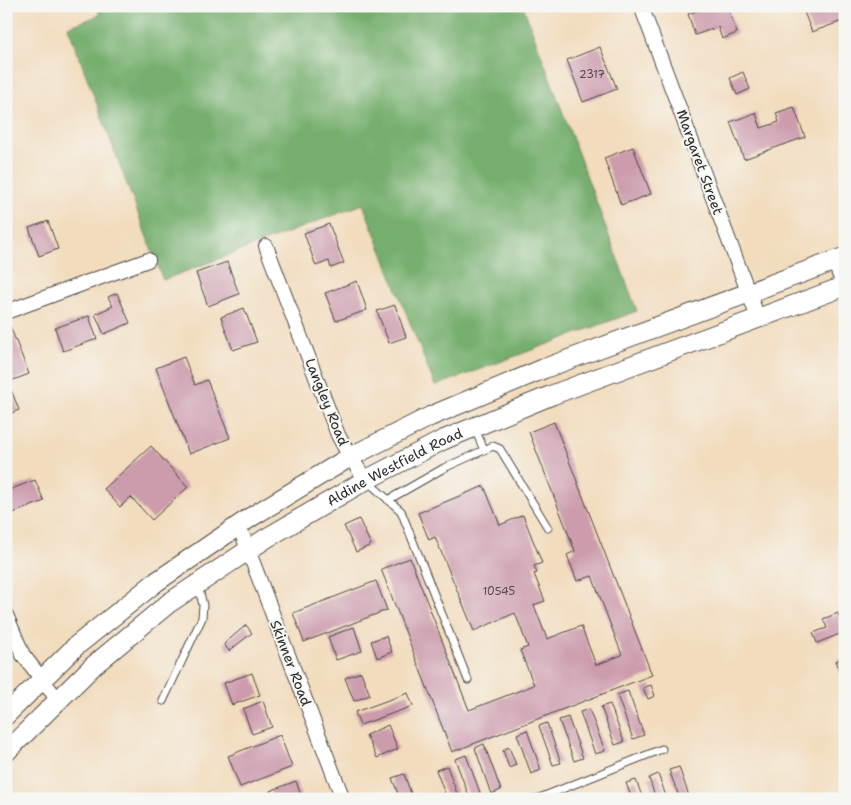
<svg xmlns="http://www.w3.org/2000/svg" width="851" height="805" viewBox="0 0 851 805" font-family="'Shantell Sans',sans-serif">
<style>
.forest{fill:#74ae6d;stroke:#506c4c}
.building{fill:#cc9cad}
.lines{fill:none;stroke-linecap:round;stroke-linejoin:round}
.service-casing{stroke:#494641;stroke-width:9}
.minor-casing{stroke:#494641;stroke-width:16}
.secondary-casing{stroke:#494641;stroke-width:21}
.service{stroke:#fff;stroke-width:7}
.minor{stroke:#fff;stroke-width:14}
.secondary{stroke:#fff;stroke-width:19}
.labels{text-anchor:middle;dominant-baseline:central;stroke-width:4;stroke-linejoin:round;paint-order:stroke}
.number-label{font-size:11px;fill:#53474c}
.street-label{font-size:14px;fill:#2b2b2b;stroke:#f6f6f2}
</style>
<rect width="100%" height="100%" fill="#f6f6f2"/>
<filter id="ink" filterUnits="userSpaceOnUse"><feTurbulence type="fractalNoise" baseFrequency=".02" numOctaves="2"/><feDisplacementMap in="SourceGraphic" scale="10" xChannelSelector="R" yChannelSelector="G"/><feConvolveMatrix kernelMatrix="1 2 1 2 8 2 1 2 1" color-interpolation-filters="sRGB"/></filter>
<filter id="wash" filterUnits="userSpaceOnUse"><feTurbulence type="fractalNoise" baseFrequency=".0096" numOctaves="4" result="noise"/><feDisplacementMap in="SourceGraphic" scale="20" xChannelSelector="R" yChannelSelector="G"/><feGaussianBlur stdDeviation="1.12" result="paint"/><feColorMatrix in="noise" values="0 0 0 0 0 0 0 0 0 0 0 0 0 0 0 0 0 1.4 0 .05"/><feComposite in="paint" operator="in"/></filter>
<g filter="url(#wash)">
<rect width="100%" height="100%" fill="#f2dcbd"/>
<path class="forest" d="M97,6H523L637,311L435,386L363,204L163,280L68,27L100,15Z"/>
<g id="blocks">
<path class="building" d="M710,6H727L737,33L722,39L718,27L695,35L688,14Z
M821,6H845V20L812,32L804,12Z
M600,47L617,89L583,102L567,60Z
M743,72L750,89L737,95L730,78Z
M794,107L805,137L744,159L730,122L756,113L761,128L779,122L776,113Z
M633,147L651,194L621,205L604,158Z
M48,221L58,249L39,256L29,228Z
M329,224L344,263L331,268L329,261L316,266L304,233Z
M227,262L239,294L208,306L196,273Z
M357,281L367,310L336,321L325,293Z
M117,293L130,323L104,334L95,314L113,306L108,297Z
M395,305L406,337L389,343L377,311Z
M244,308L257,342L233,350L221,317Z
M89,316L97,339L63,351L55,328Z
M10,326L29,374L8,382L19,410L6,415V327Z
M184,357L195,385L207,380L230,438L189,454L156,368Z
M554,422L652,675L452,752L381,569L410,558L469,710L534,685L520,650L528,647L515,613L474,631L435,537L429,540L418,513L484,486L500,525L523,515L542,563L534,566L537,573L534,574L545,601L534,605L547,639L581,626L596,665L622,655L592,576L577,581L567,555L575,551L529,432Z
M151,446L188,487L152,520L131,497L120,507L104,489Z
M35,480L44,501L13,513L6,496V491Z
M359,519L371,545L356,552L344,526Z
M376,581L387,610L304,642L293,613Z
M838,613L845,632L817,643L813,633L827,628L823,619Z
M246,625L252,633L229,651L224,644Z
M354,627L362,651L336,660L328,637Z
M386,636L392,652L377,658L371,641Z
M845,657V679L843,680L836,661Z
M361,672L370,695L354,701L345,678Z
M252,673L260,695L232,705L224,683Z
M651,685L655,696L648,699L643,688Z
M628,691L644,735L633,739L617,695Z
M408,693L413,706L360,725L355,712Z
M263,701L272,727L252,734L243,709Z
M610,704L624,742L615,745L601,707Z
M589,709L605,751L595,754L580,712Z
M568,717L583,758L574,761L559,720Z
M547,723L561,763L553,765L539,726Z
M388,725L398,749L377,758L366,735Z
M527,730L541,770L531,774L517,734Z
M280,735L292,767L240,787L228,756Z
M484,744L501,790L491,794L475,748Z
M509,747L516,765L509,768L503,750Z
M466,755L482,798L480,799H470L455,759Z
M447,766L459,799H447L436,770Z
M679,767L690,799H680L669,770Z
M404,774L413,799H400L392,778Z
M658,774L667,799H656L649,778Z
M636,780L643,799H632L626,783Z
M296,781L302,799H273L270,791Z"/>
</g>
</g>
<g filter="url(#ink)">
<use href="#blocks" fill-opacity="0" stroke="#494641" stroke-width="1"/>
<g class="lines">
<defs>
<path id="service" d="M474,427L484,450
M367,481L401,511L468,680
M388,500L444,468L493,446L500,449L548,528
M163,701L202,618L203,605L198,585
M537,799L662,749"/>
<path id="minor" d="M641,6L758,318
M266,246L338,435L350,457L366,480
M834,261L845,289
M6,312L148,260
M239,526L343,799
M6,615L23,655L58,700"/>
<g id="secondary">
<path d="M6,715L76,646L156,582L251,517L350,457L431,416L543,369L845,257"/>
<path id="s1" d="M6,752L93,666L169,603L265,539L366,480L443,440L552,395L845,286"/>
</g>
</defs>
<use href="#service" class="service-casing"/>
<use href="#minor" class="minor-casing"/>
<use href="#secondary" class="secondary-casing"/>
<use href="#service" class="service"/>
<use href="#minor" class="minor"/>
<use href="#secondary" class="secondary"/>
</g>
</g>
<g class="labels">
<g class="number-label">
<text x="592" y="74">2317</text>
<text x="499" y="591">10545</text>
</g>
<g class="street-label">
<text transform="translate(700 162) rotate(70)">Margaret Street</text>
<text transform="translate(327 402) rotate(68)">Langley Road</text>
<text stroke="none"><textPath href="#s1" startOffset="485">Aldine Westfield Road</textPath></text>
<text transform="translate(291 663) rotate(69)">Skinner Road</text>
</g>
</g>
<rect width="851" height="805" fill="none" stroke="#f6f6f2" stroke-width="25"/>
</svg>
